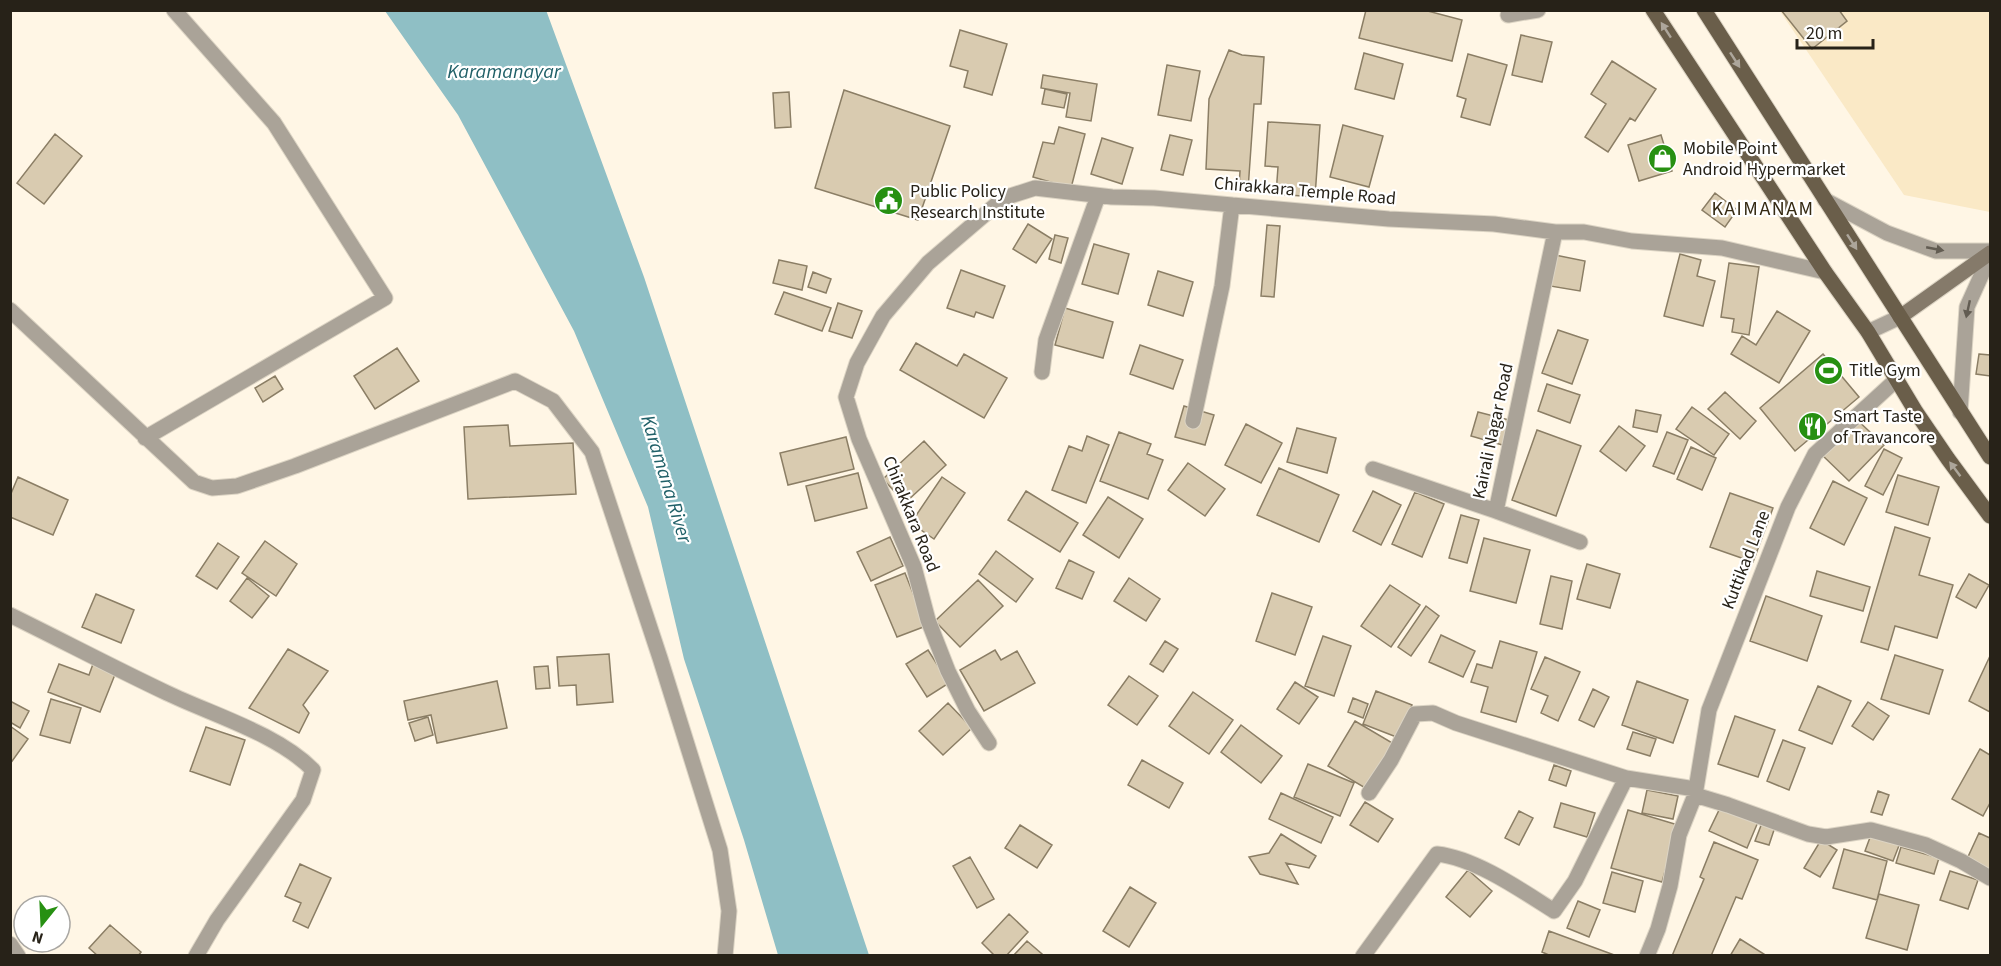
<svg xmlns="http://www.w3.org/2000/svg" width="2001" height="966" viewBox="0 0 2001 966" font-family="'Source Sans 3',sans-serif">
<style>
.built{fill:#fae9c6}
.water{fill:#8fbfc5}
.building{fill:#d9cbb0;stroke:#8b7e65;stroke-width:1.5}
.lines{fill:none;stroke-linecap:round;stroke-linejoin:round}
.minor-casing{stroke:#dcd4c4;stroke-width:17}
.tertiary-casing{stroke:#dcd4c4;stroke-width:17}
.secondary-casing{stroke:#dcd4c4;stroke-width:17}
.primary-casing{stroke:#dcd4c4;stroke-width:17}
.minor{stroke:#aaa398;stroke-width:15}
.tertiary{stroke:#aaa398;stroke-width:15}
.secondary{stroke:#857a6a;stroke-width:15}
.primary{stroke:#6a5e4a;stroke-width:15}
.oneway{fill:#ada69b}
.oneway2{fill:#625c52}
.labels{text-anchor:middle;dominant-baseline:central;stroke-width:4.5;stroke-linejoin:round;paint-order:stroke}
.poi-label{font-size:18px;fill:#272218;stroke:#fff;text-anchor:start}
.street-label{font-size:18px;fill:#272218;stroke:#fff}
.water-label{font-size:20px;font-style:italic;fill:#206068;stroke:#fff}
.neighbourhood-label{font-size:20px;letter-spacing:1.5px;fill:#352a13;stroke:#fff}
</style>
<rect width="100%" height="100%" fill="#fff6e5"/>
<path class="built" d="M1780,11H1990V212L1904,195Z"/>
<path class="water" d="M546,10L644,277L869,955H778L744,840L684,659L648,507L574,331L458,115L385,11Z"/>
<path class="building" d="M1366,10H1424L1462,20L1452,61L1359,38Z
M1781,10H1839L1847,21L1812,49Z
M960,30L1007,44L992,95L964,87L968,71L950,66Z
M1521,35L1552,42L1542,82L1512,75Z
M1229,50L1242,55L1264,57L1261,104H1254L1248,190L1239,187L1240,171L1206,169L1209,99Z
M1364,53L1403,64L1394,99L1355,89Z
M1468,54L1507,65L1490,125L1461,117L1466,99L1457,96Z
M1612,61L1656,89L1635,121L1630,118L1608,152L1585,137L1606,104L1591,94Z
M1167,65L1200,71L1191,121L1158,115Z
M1043,75L1097,84L1091,121L1066,117L1070,93L1041,88Z
M1045,89L1067,94L1064,108L1042,104Z
M844,90L950,126L918,220L815,188Z
M789,92L791,127L775,128L773,93Z
M1268,122L1320,125L1315,197L1276,194L1278,167L1265,166Z
M1343,125L1383,136L1369,187L1330,177Z
M1059,127L1085,134L1071,188L1033,177L1043,142L1054,144Z
M55,134L82,156L44,204L17,183Z
M1170,135L1192,140L1183,175L1161,170Z
M1661,135L1672,171L1639,181L1628,145Z
M1102,138L1133,148L1122,184L1091,174Z
M1715,193L1737,210L1725,227L1702,210Z
M1028,224L1052,239L1036,263L1013,249Z
M1267,225L1280,226L1274,297L1261,296Z
M1055,235L1068,238L1061,263L1049,259Z
M1094,244L1129,254L1118,294L1082,284Z
M1680,254L1701,260L1697,276L1715,281L1703,326L1664,316Z
M1555,255L1585,261L1580,291L1550,286Z
M779,260L807,266L802,290L773,283Z
M1729,263L1759,267L1749,335L1732,332L1734,319L1721,317Z
M961,270L1005,286L993,318L976,312L974,317L947,308Z
M1158,271L1193,282L1183,316L1148,305Z
M813,272L831,279L826,293L808,287Z
M784,292L831,308L822,331L775,314Z
M838,303L862,311L852,338L829,331Z
M1065,308L1113,322L1103,358L1055,345Z
M1777,311L1810,331L1779,383L1731,354L1742,336L1756,345Z
M1558,330L1588,340L1572,384L1542,373Z
M916,343L957,366L964,354L1007,378L984,418L900,370Z
M1140,345L1183,360L1173,389L1130,374Z
M397,348L419,381L375,409L354,376Z
M1823,354L1859,397L1795,451L1760,408Z
M1979,354L1990,355V376L1976,374Z
M275,376L283,389L263,402L255,388Z
M1547,384L1580,395L1570,423L1538,411Z
M1725,392L1756,421L1740,439L1708,409Z
M1184,406L1214,415L1205,445L1175,437Z
M1692,407L1729,434L1714,455L1676,429Z
M1636,410L1661,415L1657,432L1633,427Z
M1478,412L1513,421L1506,446L1471,436Z
M1855,418L1884,445L1849,481L1820,453Z
M1246,424L1282,443L1261,483L1225,465Z
M508,425L510,446L573,443L576,494L468,499L464,427Z
M1619,426L1645,446L1626,471L1600,451Z
M1297,428L1336,438L1327,473L1287,462Z
M1537,430L1581,446L1556,516L1512,500Z
M1119,432L1151,444L1147,454L1163,460L1148,499L1100,481Z
M1667,432L1688,440L1674,474L1653,466Z
M1087,436L1109,445L1086,503L1052,490L1069,446L1082,451Z
M846,437L854,469L788,485L780,453Z
M924,441L946,465L905,503L883,479Z
M1691,447L1716,458L1702,490L1677,479Z
M1884,449L1902,458L1883,495L1865,486Z
M1188,463L1225,489L1205,516L1168,490Z
M1279,468L1339,495L1319,542L1257,515Z
M858,473L867,508L815,521L806,486Z
M1898,475L1939,487L1928,525L1886,512Z
M18,477L68,500L53,535L10,517V496Z
M942,477L965,493L934,539L911,523Z
M1833,481L1867,498L1844,545L1810,528Z
M1026,491L1078,523L1060,552L1008,520Z
M1373,491L1401,505L1381,545L1353,531Z
M1415,492L1444,504L1422,557L1392,544Z
M1730,493L1773,508L1753,562L1710,547Z
M1108,497L1143,519L1119,558L1083,535Z
M1461,515L1479,520L1467,563L1449,558Z
M1895,527L1930,538L1919,575L1953,585L1937,638L1895,626L1888,650L1861,642Z
M890,537L903,566L871,581L857,552Z
M1484,538L1530,550L1516,603L1470,591Z
M265,541L297,564L276,596L242,573Z
M218,543L239,557L217,589L196,576Z
M996,551L1033,579L1016,602L979,574Z
M1069,560L1094,572L1082,599L1056,588Z
M1587,564L1620,574L1610,608L1577,599Z
M1817,571L1870,587L1863,611L1810,596Z
M905,573L926,626L897,637L875,585Z
M1969,574L1989,585L1976,608L1956,597Z
M1551,576L1572,581L1562,629L1540,624Z
M247,578L269,596L252,618L230,601Z
M1129,578L1160,599L1146,621L1114,601Z
M978,580L1003,606L960,647L935,621Z
M1390,585L1420,605L1391,647L1361,626Z
M1272,593L1312,607L1295,655L1256,641Z
M96,594L134,610L121,643L82,627Z
M1766,596L1822,616L1807,661L1750,641Z
M1426,606L1439,616L1411,656L1398,647Z
M1441,635L1475,651L1463,677L1429,662Z
M1323,636L1351,646L1334,696L1305,686Z
M1165,641L1178,649L1163,672L1150,664Z
M1500,641L1537,652L1516,722L1481,712L1488,687L1471,682L1477,664L1492,668Z
M288,649L328,671L303,705L309,713L299,733L249,708Z
M928,650L949,683L927,697L906,664Z
M995,650L1001,660L1017,651L1035,683L984,711L960,670Z
M609,654L613,702L577,705L576,685L559,686L557,657Z
M1895,655L1943,670L1929,714L1881,699Z
M1990,656V712L1969,701Z
M1545,657L1580,672L1558,721L1541,713L1548,696L1531,689Z
M59,664L89,675L93,664L116,672L100,712L48,692Z
M548,666L550,688L536,689L534,667Z
M1129,676L1158,696L1137,725L1108,705Z
M497,681L507,728L437,743L431,715L408,720L404,701Z
M1637,681L1688,700L1673,743L1622,725Z
M1295,682L1318,697L1299,724L1277,709Z
M1818,686L1851,701L1832,744L1799,730Z
M1593,689L1609,697L1594,727L1579,720Z
M1376,691L1412,705L1399,738L1363,724Z
M1193,692L1233,720L1209,754L1169,726Z
M1353,698L1368,704L1363,718L1348,712Z
M51,699L81,708L70,743L40,735Z
M10,701L29,711L20,728L10,722Z
M1868,702L1889,716L1873,740L1852,726Z
M948,703L972,728L943,755L919,731Z
M1735,716L1775,730L1758,777L1718,764Z
M428,717L433,735L415,741L409,723Z
M1355,721L1394,744L1367,789L1328,766Z
M1241,725L1282,756L1261,783L1221,752Z
M10,726L28,739L10,764Z
M206,727L245,740L230,785L190,771Z
M1633,732L1656,739L1650,756L1627,749Z
M1783,740L1805,748L1789,790L1767,781Z
M1980,749L1990,755V803L1983,816L1952,799Z
M1142,760L1183,783L1169,808L1128,785Z
M1308,764L1354,783L1340,816L1294,797Z
M1554,765L1571,771L1566,786L1549,780Z
M1647,790L1678,796L1673,819L1642,813Z
M1878,791L1889,795L1882,815L1871,812Z
M1281,793L1333,817L1321,843L1269,819Z
M1365,802L1393,819L1378,842L1350,825Z
M1561,803L1595,813L1587,837L1554,827Z
M1721,806L1758,822L1747,848L1709,831Z
M1628,810L1678,825L1662,882L1611,868Z
M1519,811L1533,818L1519,845L1505,838Z
M1762,823L1775,827L1769,845L1755,841Z
M1020,825L1052,845L1037,868L1005,848Z
M1872,832L1900,843L1893,861L1865,851Z
M1979,833L1990,838V871L1967,859Z
M1281,834L1316,856L1309,868L1286,863L1298,884L1260,874L1249,857L1269,853Z
M1821,840L1837,850L1820,877L1804,868Z
M1714,842L1758,860L1742,899L1736,897L1711,956H1672L1704,879L1700,877Z
M1901,847L1939,858L1934,874L1896,863Z
M1844,849L1887,861L1877,900L1833,888Z
M970,857L994,899L977,908L953,866Z
M300,864L331,878L308,928L293,921L301,903L285,896Z
M1468,870L1492,891L1470,917L1446,897Z
M1950,871L1978,880L1968,909L1940,900Z
M1612,872L1643,881L1635,912L1603,903Z
M1130,887L1156,903L1129,947L1103,931Z
M1879,894L1919,905L1907,950L1866,938Z
M1578,901L1600,910L1589,937L1567,928Z
M1009,914L1028,932L1006,956H995L982,943Z
M110,925L141,952L138,956H98L89,948Z
M1549,931L1617,956H1551L1542,952Z
M1740,939L1767,956H1730Z
M1027,941L1042,954L1041,956H1013Z"/>
<g class="lines">
<defs>
<path id="minor" d="M1508,15L1538,10
M10,310L194,482L212,488L237,486L295,466L515,381L553,401L592,452L660,658L720,850L729,911L725,956
M1042,372L1046,340L1098,196
M1193,421L1222,286L1232,205
M145,438L385,298L274,123L174,10
M1373,469L1496,511L1555,232
M1496,511L1580,542
M10,615C63,641 114,668 167,693C213,715 278,734 313,770L303,800L217,920L196,956
M989,743L968,711L948,671L928,620L914,567L859,439L846,397L857,363L883,316L928,263L1004,198L1035,188L1112,197L1154,198L1389,219L1494,224L1555,232H1584L1632,241L1722,248L1825,272
M1369,793L1391,760L1415,714L1433,713L1456,723L1626,778
M1695,795L1728,805L1808,834L1826,837L1871,830L1926,845L1961,861L1990,878
M10,944L18,956
M1363,956L1437,854C1475,858 1521,890 1554,911L1575,881L1626,778L1695,789
M1647,956L1658,929L1670,886L1679,835L1695,795L1709,710L1788,507L1815,454L1896,380"/>
<path id="tertiary" d="M1825,200L1887,233L1936,251H1990
M1868,332L1900,317
M1960,412L1967,307L1990,256"/>
<path id="secondary" d="M1900,317L1990,253"/>
<path id="primary" d="M1653,10L1825,272L1868,332L1916,412L1948,459L1990,516
M1704,10L1990,457"/>
</defs>
<use href="#minor" class="minor-casing"/>
<use href="#tertiary" class="tertiary-casing"/>
<use href="#secondary" class="secondary-casing"/>
<use href="#primary" class="primary-casing"/>
<use href="#minor" class="minor"/>
<use href="#tertiary" class="tertiary"/>
<use href="#secondary" class="secondary"/>
<use href="#primary" class="primary"/>
</g>
<defs><path id="oneway-solid" d="M-6-.8H1V-3.2L6.5 0L1 3.2V.8H-6Z" transform="scale(1.5)"/></defs>
<g class="oneway">
<use href="#oneway-solid" transform="translate(1666 30) rotate(-123)"/>
<use href="#oneway-solid" transform="translate(1735 60) rotate(57)"/>
<use href="#oneway-solid" transform="translate(1852 242) rotate(57)"/>
<use href="#oneway-solid" transform="translate(1955 469) rotate(-127)"/>
</g>
<g class="oneway2">
<use href="#oneway-solid" transform="translate(1935 249) rotate(11)"/>
<use href="#oneway-solid" transform="translate(1968 309) rotate(102)"/>
</g>
<defs>
<symbol id="shop-disc" viewBox="-11 -11 22 22"><circle r="9.5" fill="#279012" stroke="#fff"/><path d="M-5-2.5h2.3a2.7 3.5 0 0 1 5.4 0H5L5.5 6h-11ZM-1.5-2.5h3a1.5 2.3 0 0 0-3 0Z" fill="#fff"/></symbol>
<symbol id="civic-disc" viewBox="-11 -11 22 22"><circle r="9.5" fill="#279012" stroke="#fff"/><path d="M-.6-6.5H3V-4.5H.6V-3L4-1V1h2V6H-6V1h2V-1L-.6-3ZM-1.2 2.5V6h2.4V2.5Z" fill="#fff"/></symbol>
<symbol id="stadium-disc" viewBox="-11 -11 22 22"><circle r="9.5" fill="#279012" stroke="#fff"/><path d="M0-5a6.5 5 0 1 0 0 10a6.5 5 0 1 0 0-10ZM-3.5-1.8h7v3.6h-7Z" fill="#fff"/></symbol>
<symbol id="restaurant-disc" viewBox="-11 -11 22 22"><circle r="9.5" fill="#279012" stroke="#fff"/><path d="M-5-6h1v4h1v-4h1v4h1v-4h1v5L-1.5 .5V6h-2V.5L-5-1ZM5-6V6H3V1.5H1.5Q1.5-4 5-6Z" fill="#fff"/></symbol>
</defs>
<g fill-rule="evenodd">
<use href="#shop-disc" x="1646" y="142" width="33" height="33"/>
<use href="#civic-disc" x="872" y="184" width="33" height="33"/>
<use href="#stadium-disc" x="1812" y="354" width="33" height="33"/>
<use href="#restaurant-disc" x="1796" y="410" width="33" height="33"/>
</g>
<g class="labels">
<g class="poi-label">
<text x="1683" y="148">Mobile Point<tspan x="1683" dy="21">Android Hypermarket</tspan></text>
<text x="910" y="191">Public Policy<tspan x="910" dy="21">Research Institute</tspan></text>
<text x="1849" y="370">Title Gym</text>
<text x="1833" y="416">Smart Taste<tspan x="1833" dy="21">of Travancore</tspan></text>
</g>
<g class="street-label">
<text transform="translate(1305 191) rotate(5)">Chirakkara Temple Road</text>
<text transform="translate(1493 431) rotate(-78)">Kairali Nagar Road</text>
<text transform="translate(911 514) rotate(68)">Chirakkara Road</text>
<text transform="translate(1746 560) rotate(-69)">Kuttikad Lane</text>
</g>
<g class="water-label">
<text x="504" y="72">Karamanayar</text>
<text transform="translate(666 479) rotate(73)">Karamana River</text>
</g>
<g class="neighbourhood-label">
<text x="1763" y="209">KAIMANAM</text>
</g>
</g>
<rect width="2001" height="966" fill="none" stroke="#272218" stroke-width="24"/>
<g transform="translate(42 924) rotate(198)"><circle r="28" fill="#ffffff" stroke="#a9a7a3" stroke-width="1.5"/>
<path d="M0-4.5L10 22L0 15L-10 22Z" fill="#279012"/>
<text y="-9" font-size="16" font-weight="bold" text-anchor="middle" fill="#272218">N</text>
</g>
<path d="M1797 39v9h76v-9" fill="none" stroke="#272218" stroke-width="3"/>
<text x="1806" y="39" font-size="18" fill="#272218" stroke="#ffffff" stroke-width="4.5" paint-order="stroke">20 m</text>
</svg>
